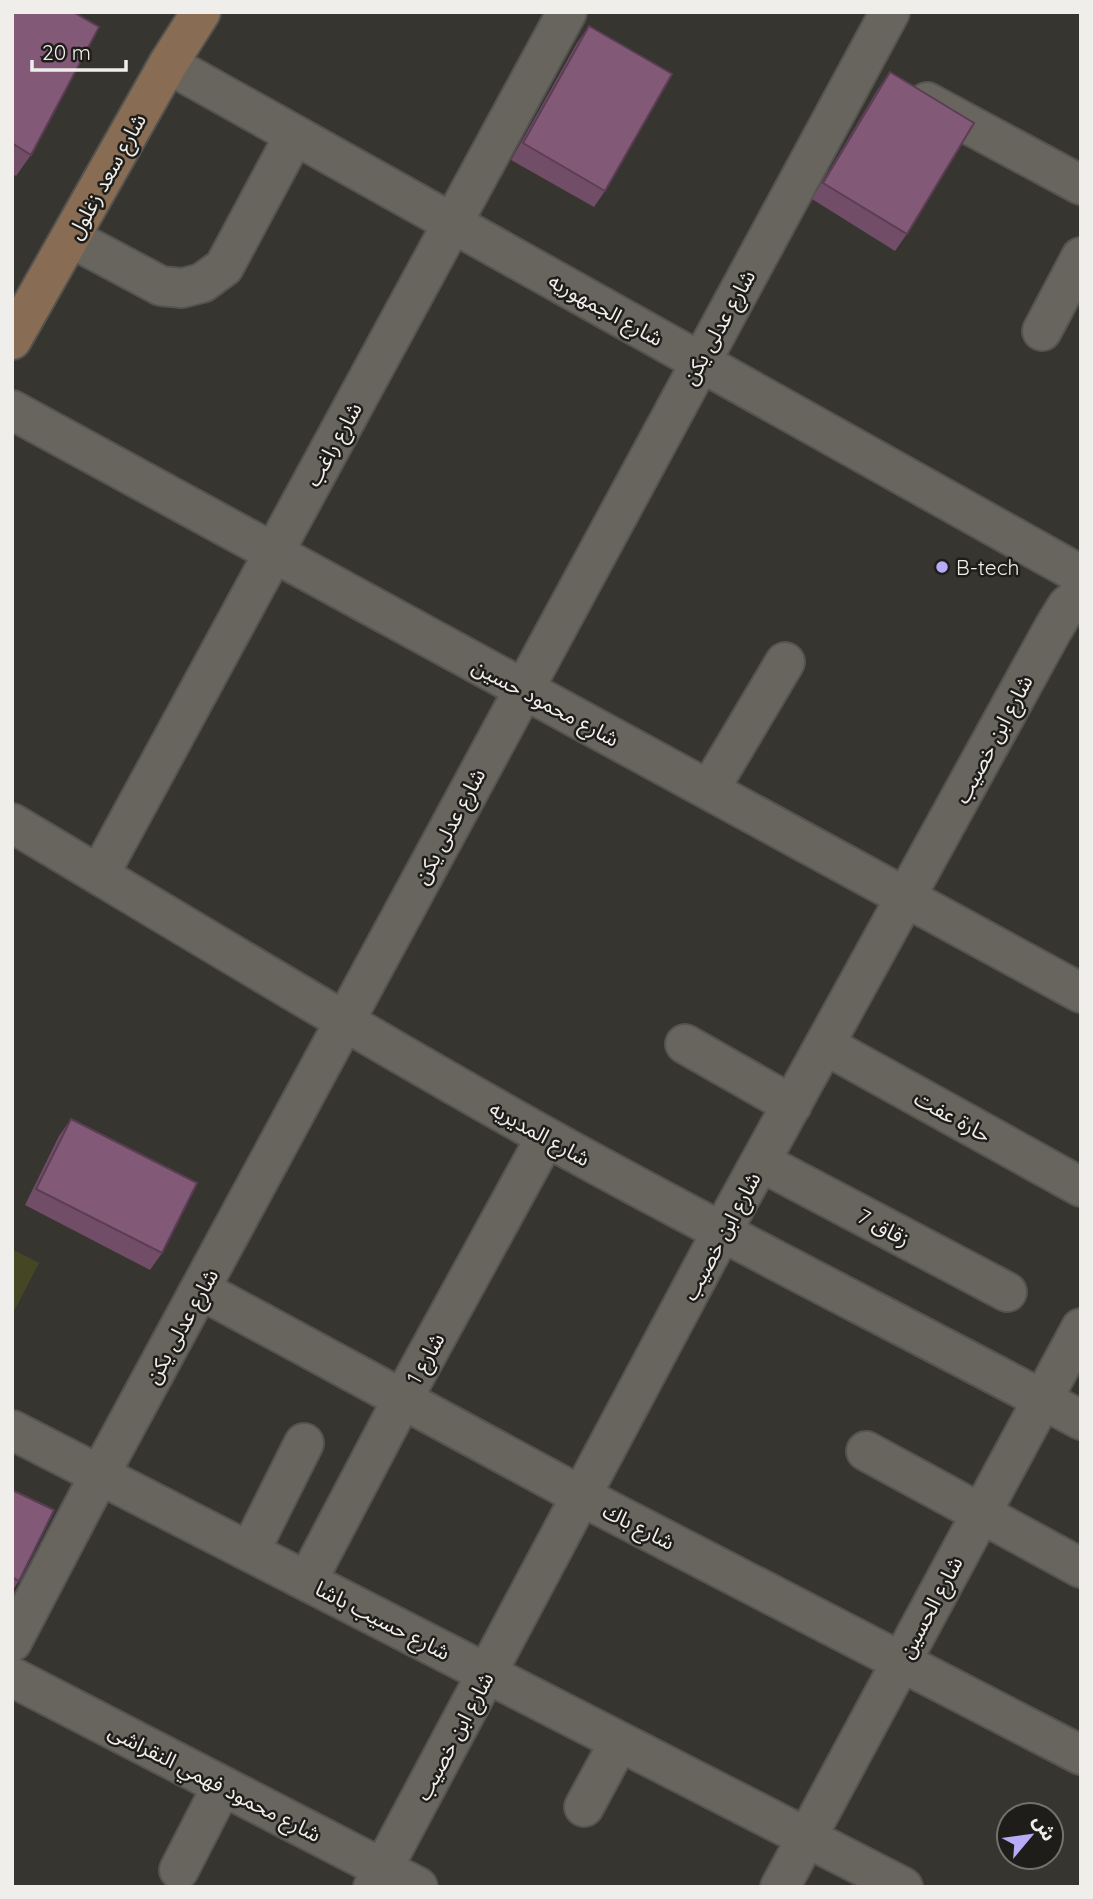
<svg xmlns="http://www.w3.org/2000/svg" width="1093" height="1899" viewBox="0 0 1093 1899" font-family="Quicksand,'Noto Sans Arabic',sans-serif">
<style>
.green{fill:#454724}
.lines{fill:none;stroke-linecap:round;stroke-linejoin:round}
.minor-casing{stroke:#55534f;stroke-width:42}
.secondary-casing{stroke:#55534f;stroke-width:42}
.minor{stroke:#68655f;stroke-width:38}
.secondary{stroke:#886c53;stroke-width:38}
.wall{fill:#714d67}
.building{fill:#835978;stroke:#5c3e54;stroke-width:2}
.poi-dot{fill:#b6acf8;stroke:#1e1d1a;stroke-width:2.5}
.labels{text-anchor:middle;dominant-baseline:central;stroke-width:5;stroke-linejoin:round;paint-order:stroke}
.street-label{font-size:21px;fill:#efeeea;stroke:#1e1d1a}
.poi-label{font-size:21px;fill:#efeeea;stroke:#1e1d1a;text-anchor:start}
</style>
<rect width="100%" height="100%" fill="#373530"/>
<path class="green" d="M12,1249L39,1263L12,1315Z"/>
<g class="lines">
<defs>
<path id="minor" d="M168,64L1081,575
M927,102L1081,185
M71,238L161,286L182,288L202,283L224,267L294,136
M1042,331L1081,257
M12,410L1081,993
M709,790L785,662
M12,823C190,929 367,1037 548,1138C724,1236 903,1325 1081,1420
M99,875L567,12
M685,1044L792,1105
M825,1045L1081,1187
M761,1162L1007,1292
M201,1290L581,1496L1081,1755
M12,1430L903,1887
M866,1451L1081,1568
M250,1551L304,1443
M307,1581L402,1400L546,1137
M12,1642L100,1474L890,12
M12,1677L418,1887
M584,1807L619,1742
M179,1870L222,1786
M373,1887L721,1233L1053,629L1067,606L1081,594
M780,1887L1081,1328"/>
<path id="secondary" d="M12,340L168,64L201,12"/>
</defs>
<use href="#minor" class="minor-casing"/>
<use href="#secondary" class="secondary-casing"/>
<use href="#minor" class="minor"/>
<use href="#secondary" class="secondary"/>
</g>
<path class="wall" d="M12,12L31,155L16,176L12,174Z
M589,26L605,191L594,207L511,160L577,43Z
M890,72L907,234L895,251L812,199L878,89Z
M71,1119L162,1253L150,1270L25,1205L59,1136Z
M12,1490L19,1581L12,1591Z"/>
<path class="building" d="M12,12H73L99,27L31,155L12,143Z
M589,26L672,74L605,191L523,143Z
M890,72L974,123L907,234L823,183Z
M71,1119L197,1183L162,1253L36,1189Z
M12,1490L54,1510L19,1581L12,1577Z"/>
<circle class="poi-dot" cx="942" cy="567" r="7"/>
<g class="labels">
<g class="street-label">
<text transform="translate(106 176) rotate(-61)">شارع سعد زغلول</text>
<text transform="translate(606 309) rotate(29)">شارع الجمهوريه</text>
<text transform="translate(718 327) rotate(-61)">شارع عدلى يكن</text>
<text transform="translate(333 444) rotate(-61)">شارع راغب</text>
<text transform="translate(546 702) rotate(28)">شارع محمود حسين</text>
<text transform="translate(993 739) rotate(-62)">شارع ابن خصيب</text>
<text transform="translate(449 826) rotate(-62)">شارع عدلى يكن</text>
<text transform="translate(953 1116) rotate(29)">حارة عفت</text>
<text transform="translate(540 1133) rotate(29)">شارع المديريه</text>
<text transform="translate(884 1227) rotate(28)">زقاق 7</text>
<text transform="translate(721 1236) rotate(-62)">شارع ابن خصيب</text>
<text transform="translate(181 1326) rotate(-61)">شارع عدلى يكن</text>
<text transform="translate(425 1358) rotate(-61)">شارع 1</text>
<text transform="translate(639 1526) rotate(27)">شارع باك</text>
<text transform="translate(930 1607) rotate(-62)">شارع الحسين</text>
<text transform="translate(383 1620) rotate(27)">شارع حسيب باشا</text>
<text transform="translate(454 1736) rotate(-62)">شارع ابن خصيب</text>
<text transform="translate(215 1782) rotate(27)">شارع محمود فهمي النقراشى</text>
</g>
<g class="poi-label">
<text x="956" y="567">B-tech</text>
</g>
</g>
<rect width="1093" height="1899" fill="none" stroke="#efeeea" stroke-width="28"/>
<g transform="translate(1030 1836) rotate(61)"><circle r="33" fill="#1e1d1a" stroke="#72716d" stroke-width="2"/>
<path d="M0-5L12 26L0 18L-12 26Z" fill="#b6acf8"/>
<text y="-10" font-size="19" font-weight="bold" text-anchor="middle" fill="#efeeea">ش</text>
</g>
<path d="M32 60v10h94v-10" fill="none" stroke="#efeeea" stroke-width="3.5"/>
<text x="42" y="60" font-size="21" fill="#efeeea" stroke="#1e1d1a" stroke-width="5" paint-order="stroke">20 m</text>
</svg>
